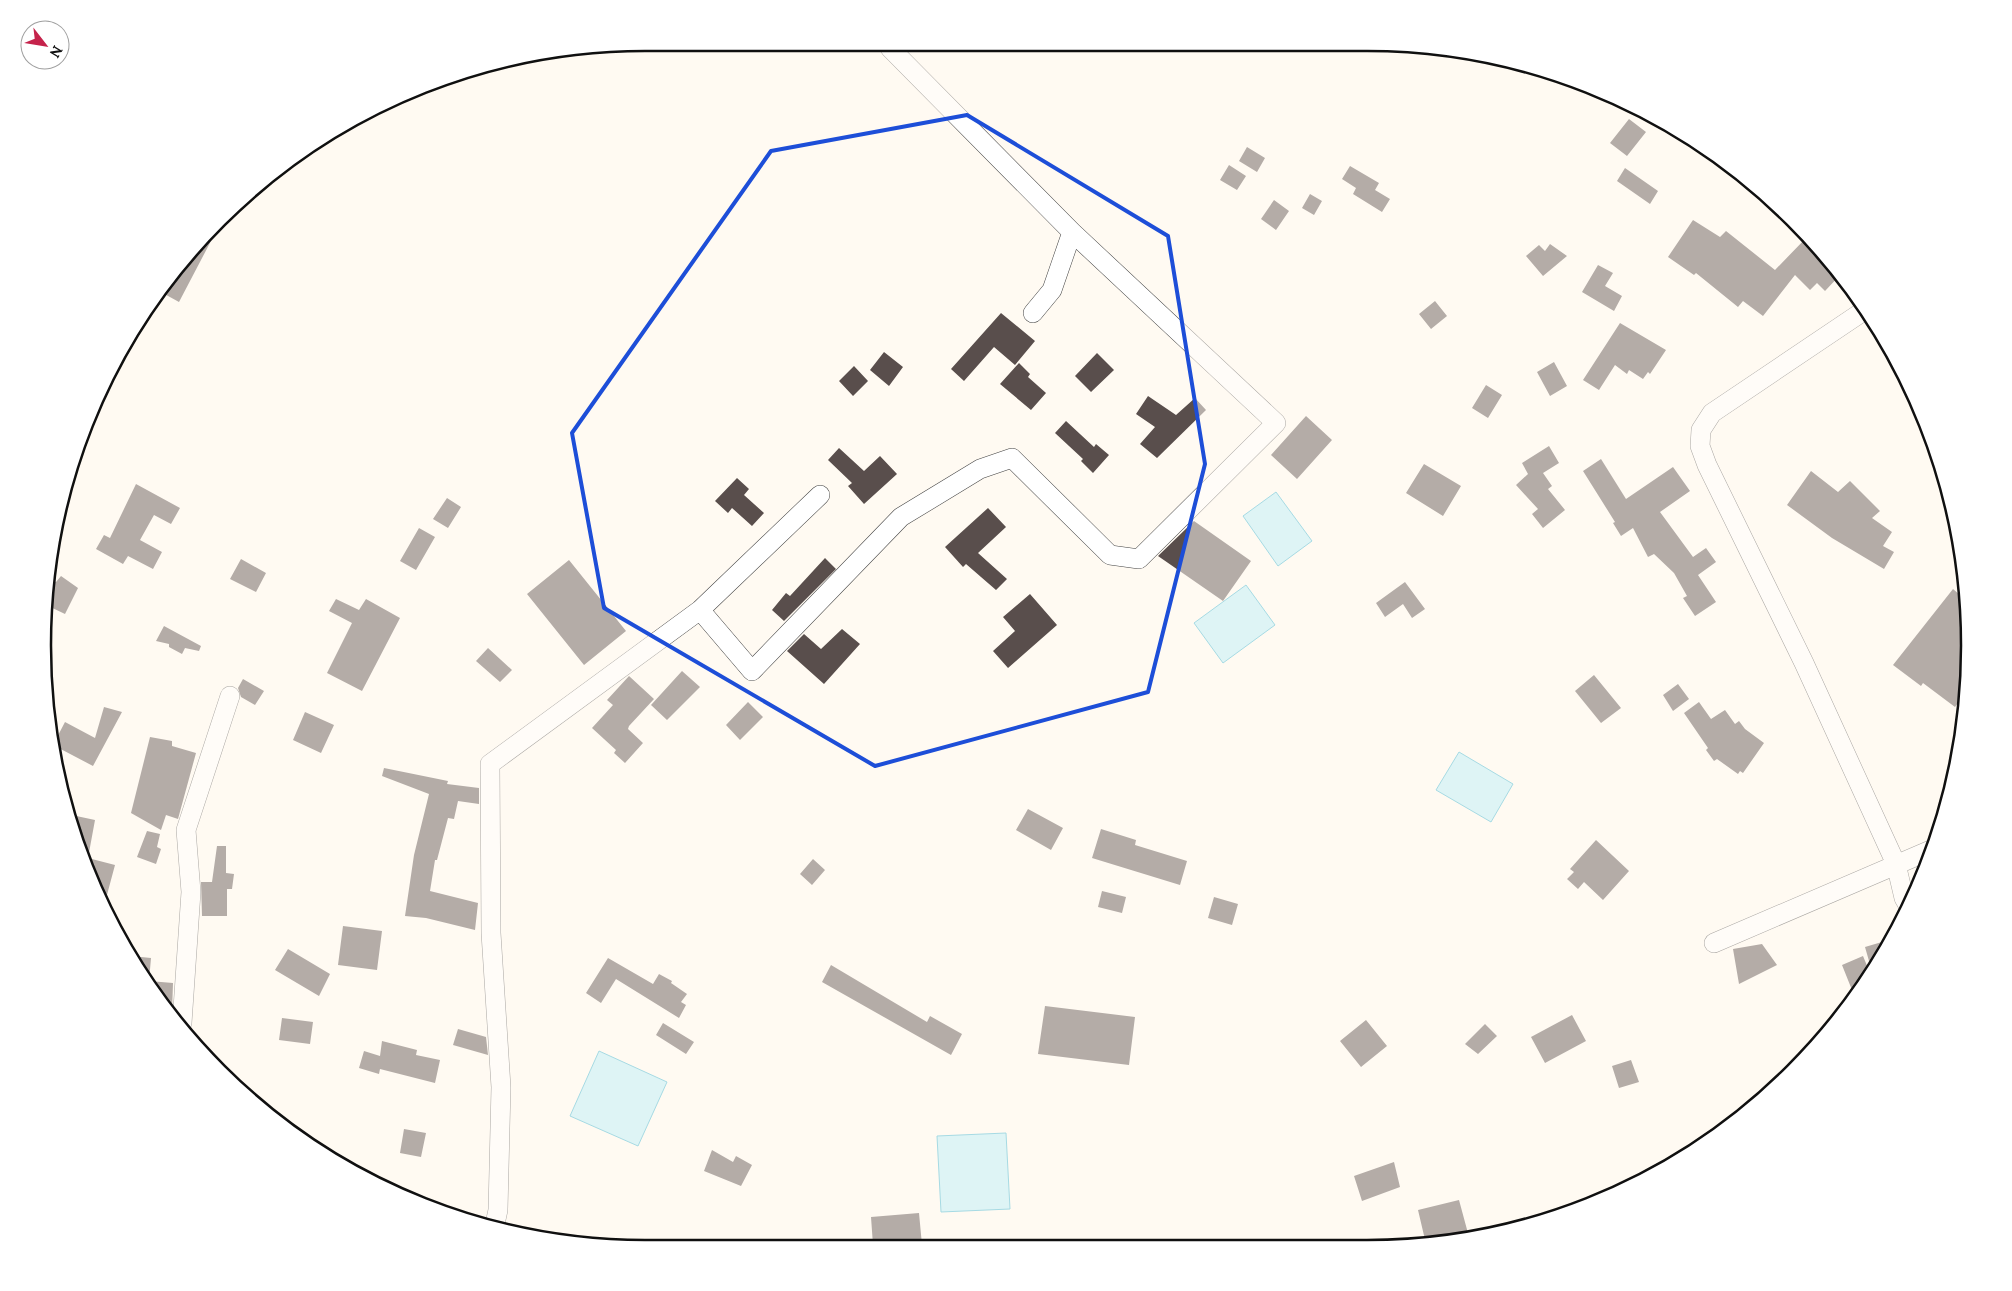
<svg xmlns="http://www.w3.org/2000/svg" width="2012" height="1291" viewBox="0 0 2012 1291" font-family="Lora,serif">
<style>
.water{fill:#b6edf8;stroke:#3ab4d1}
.building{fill:#594e4c}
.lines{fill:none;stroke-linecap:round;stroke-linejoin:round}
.street-casing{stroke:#434343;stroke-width:20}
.street{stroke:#fff;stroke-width:19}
.marked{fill:none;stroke:#1d4ed8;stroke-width:4;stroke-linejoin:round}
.rim{fill:none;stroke:#101010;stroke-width:2.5}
</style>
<rect width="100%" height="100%" fill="#fffaf2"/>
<path class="water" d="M1276,492L1312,541L1278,566L1243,516Z
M1246,585L1275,625L1223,663L1194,623Z
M1459,752L1513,784L1491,822L1436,790Z
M599,1051L667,1082L638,1146L570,1116Z
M1006,1133L1010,1209L941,1212L937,1136Z"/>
<path class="building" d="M1629,119L1646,132L1627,156L1610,143Z
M1247,147L1265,158L1257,172L1239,161Z
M1229,165L1246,176L1237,190L1220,180Z
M1350,166L1379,183L1375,190L1390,199L1382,212L1353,194L1356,188L1342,179Z
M1625,168L1658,191L1650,204L1617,181Z
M1310,194L1322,201L1314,215L1302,208Z
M1274,200L1289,211L1276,230L1261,219Z
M1693,220L1720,237L1726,231L1775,270L1807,237L1841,274L1825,291L1817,283L1810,290L1795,275L1763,316L1743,301L1738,307L1696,273L1694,275L1668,257Z
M207,236L212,239L179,302L159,291L167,278Z
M1550,244L1567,256L1543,276L1526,256L1539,245L1545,251Z
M1598,265L1613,273L1605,286L1622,296L1614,311L1582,292Z
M1435,301L1447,316L1431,329L1419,314Z
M1001,313L1035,341L1015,365L994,347L964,381L951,369Z
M1620,323L1666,350L1650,374L1648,372L1643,379L1629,370L1627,374L1615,365L1599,390L1583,380Z
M884,352L903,367L889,386L870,370Z
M1097,353L1114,370L1091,392L1075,376Z
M1554,362L1567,386L1550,396L1537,372Z
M1019,363L1030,374L1028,377L1046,393L1031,410L1000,384Z
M854,366L868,381L853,396L839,381Z
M1486,385L1502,395L1488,418L1472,408Z
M1148,396L1176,415L1195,398L1206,410L1157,458L1140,444L1155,427L1136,414Z
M1306,416L1332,440L1297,479L1271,455Z
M1066,421L1094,447L1096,444L1109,455L1093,473L1081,461L1083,459L1055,433Z
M1549,446L1559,463L1543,473L1552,486L1548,489L1565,510L1543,528L1532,514L1538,509L1516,485L1528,474L1522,463Z
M839,448L864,471L880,456L897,474L864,504L848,486L852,483L828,460Z
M1601,459L1626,499L1673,467L1690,491L1660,512L1693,557L1706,548L1716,562L1698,575L1716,602L1695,616L1683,598L1687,596L1674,573L1654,554L1648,557L1633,528L1621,536L1613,523L1615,522L1583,471Z
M1424,464L1461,486L1443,516L1406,493Z
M1811,471L1838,492L1850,481L1880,511L1872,518L1892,532L1883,546L1894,552L1884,569L1832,538L1787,505Z
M737,478L749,489L744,495L764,513L752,526L732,508L728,513L715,501Z
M136,484L180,508L171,524L154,515L140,540L162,552L153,569L128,556L123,564L96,549L104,535L110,538Z
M447,498L461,507L448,528L433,519Z
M988,508L1006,527L978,553L1007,579L996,590L966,564L963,567L945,547Z
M1194,521L1251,561L1223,601L1158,556Z
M419,528L435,537L416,570L400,561Z
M825,558L836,569L784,621L772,610L786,593L790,596Z
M241,559L266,573L256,592L230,579Z
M569,560L626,631L584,665L527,594Z
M61,576L78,588L65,614L44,604L49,579L56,582Z
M1405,582L1425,609L1412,618L1403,604L1385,617L1376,603Z
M1953,589L1967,601L1968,606L1965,693L1955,707L1923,683L1921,686L1893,665Z
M1030,594L1057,625L1008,668L993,651L1015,631L1003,617Z
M336,599L359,610L366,599L400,618L362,691L327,673L352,623L329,611Z
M164,626L201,646L199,651L185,648L182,654L169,647V644L156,641Z
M842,629L860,644L824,684L787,651L804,634L821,649Z
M488,648L512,670L500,682L476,661Z
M682,671L700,687L667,720L651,705Z
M1594,675L1621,708L1601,723L1575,691Z
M629,676L654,699L629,726L628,729L643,743L625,763L614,753L616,750L592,728L613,705L607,700Z
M243,679L264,691L255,705L241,697L238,688Z
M1678,684L1689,699L1673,711L1663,695Z
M748,702L763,717L740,740L726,725Z
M1699,702L1711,719L1725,710L1735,724L1739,721L1745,729L1764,743L1743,773L1740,771L1738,774L1717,759L1714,761L1706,750L1708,748L1684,713Z
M104,707L122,712L93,766L53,745L65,722L95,738Z
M305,712L334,725L321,753L293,740Z
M150,737L172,741V746L196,753L178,819L166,815L161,830L131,813Z
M384,768L448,781L447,784L479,788V804L458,801L454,819L448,818L437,860H435L430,891L478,903L475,930L426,918L405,916L414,855L429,794L382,776Z
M1028,809L1063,828L1051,850L1016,830Z
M67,814L95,820L88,858L115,865L104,906L89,877Z
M1101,829L1136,840L1135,845L1187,861L1180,885L1092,858Z
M147,831L160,834L157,847L161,849L156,864L137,857Z
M1596,840L1629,871L1603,900L1584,882L1578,889L1567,879L1574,872L1570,869Z
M217,846H226V873L234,874L232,889H227V916H202L201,882H212Z
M813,859L825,870L812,885L800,874Z
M1102,891L1126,897L1122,913L1098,907Z
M1214,897L1238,904L1232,925L1208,918Z
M343,926L382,931L377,970L338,965Z
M1892,939L1881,958L1869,961L1865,947Z
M1762,944L1777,965L1739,984L1733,949Z
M288,949L330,974L319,996L275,970Z
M131,956L151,958L149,981L173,983L172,1012L144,980Z
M1863,956L1870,973L1861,986L1852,990L1842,965Z
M608,958L653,984L659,974L672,981L671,983L687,994L681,1002L686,1005L679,1018L616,979L601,1003L586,993Z
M831,965L927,1022L930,1016L962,1034L951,1055L822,982Z
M1045,1006L1135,1017L1129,1065L1038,1054Z
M1572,1015L1586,1041L1545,1063L1531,1037Z
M282,1018L313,1022L310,1044L279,1040Z
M1366,1020L1387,1046L1361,1067L1340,1041Z
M663,1023L694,1042L686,1054L656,1035Z
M1485,1024L1497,1036L1478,1054L1465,1044Z
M458,1029L486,1037L488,1055L453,1045Z
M382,1041L417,1050L416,1055L440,1060L435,1083L380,1069L379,1074L359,1068L364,1051L380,1056Z
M1631,1060L1639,1082L1619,1088L1612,1066Z
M404,1129L426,1133L421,1157L400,1153Z
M712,1150L733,1162L736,1156L752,1165L741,1186L704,1171Z
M1394,1162L1400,1187L1362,1201L1354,1176Z
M1459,1200L1469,1237L1426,1244L1418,1210Z
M919,1213L922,1245H873L871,1217Z"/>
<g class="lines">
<defs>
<path id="street" d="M890,48L1072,232L1052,290L1033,313
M1865,310L1712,413L1701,430L1700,446L1707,465L1804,663L1896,864L1904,898L1908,905
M700,610L752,671L901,517L980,469L1012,458L1110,555L1139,559L1276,423L1072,232
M1714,943L1933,849
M182,1023L191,892L186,830L230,696
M495,1224L498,1210L501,1087L491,933L490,764L700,610L820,495"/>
</defs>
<use href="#street" class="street-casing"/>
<use href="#street" class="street"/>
</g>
<path d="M0 0H2012V1291H0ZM967,115L1168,236L1205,464L1148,692L875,766L604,608L572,433L771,151Z" fill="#fffaf2" fill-opacity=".55" fill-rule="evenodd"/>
<path class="marked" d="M967,115L1168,236L1205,464L1148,692L875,766L604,608L572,433L771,151Z"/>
<path d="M0 0H2012V1291H0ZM645 51H1367A594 594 0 0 1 1961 645V646A594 594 0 0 1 1367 1240H645A594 594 0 0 1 51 646V645A594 594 0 0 1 645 51Z" fill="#fff" fill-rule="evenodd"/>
<path class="rim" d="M645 51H1367A594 594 0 0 1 1961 645V646A594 594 0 0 1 1367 1240H645A594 594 0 0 1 51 646V645A594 594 0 0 1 645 51Z"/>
<g transform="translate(45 45) rotate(121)"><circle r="24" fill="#ffffff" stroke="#9f9f9f"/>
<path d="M0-4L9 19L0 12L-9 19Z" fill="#c5234b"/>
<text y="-8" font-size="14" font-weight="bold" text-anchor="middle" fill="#101010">N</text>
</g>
</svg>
